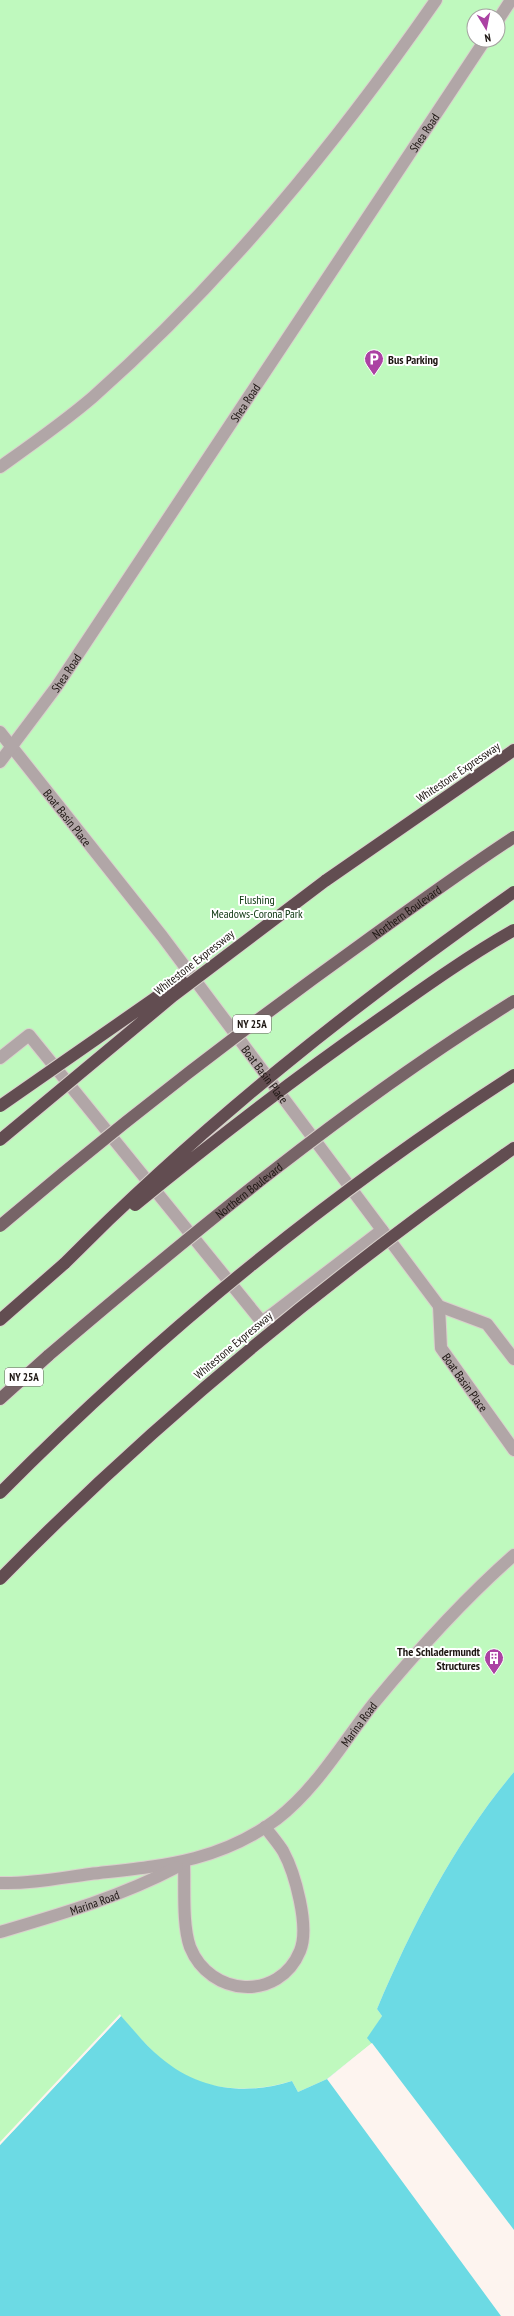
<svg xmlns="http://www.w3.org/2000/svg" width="514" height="2316" viewBox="0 0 514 2316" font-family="'PT Sans Narrow',sans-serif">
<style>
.green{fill:#bff9be;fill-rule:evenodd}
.water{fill:#6cdae4}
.pier{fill:#fdf4ef}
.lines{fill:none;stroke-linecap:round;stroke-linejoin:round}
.minor-casing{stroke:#d9d0cc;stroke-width:14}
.major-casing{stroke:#d9d0cc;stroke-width:14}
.highway-casing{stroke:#d9d0cc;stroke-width:14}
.minor{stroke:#b1a6a7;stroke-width:12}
.major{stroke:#776467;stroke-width:12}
.highway{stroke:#624d51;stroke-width:12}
.major-bridge-casing{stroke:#d9d0cc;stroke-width:14;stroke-linecap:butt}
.highway-bridge-casing{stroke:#d9d0cc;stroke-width:14;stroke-linecap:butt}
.major-bridge{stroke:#776467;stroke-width:12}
.highway-bridge{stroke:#624d51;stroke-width:12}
.labels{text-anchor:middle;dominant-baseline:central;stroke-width:4;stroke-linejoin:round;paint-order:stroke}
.shield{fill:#fff;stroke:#615c59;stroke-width:1}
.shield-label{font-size:11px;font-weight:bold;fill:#1d1612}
.street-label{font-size:12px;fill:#1d1612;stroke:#fff}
.poi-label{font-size:12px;font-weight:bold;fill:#1d1612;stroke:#fff;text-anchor:start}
.park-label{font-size:12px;fill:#0c360f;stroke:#fff}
</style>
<rect width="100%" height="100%" fill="#fdf4ef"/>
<path class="green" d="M0,0H514V1772C455,1842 412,1926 377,2009L382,2016L368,2038L372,2043L327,2079L298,2092L292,2081C246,2095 195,2091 159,2057C145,2044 133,2030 120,2016L0,2145ZM474,16H498V40H474Z"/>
<path class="water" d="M514,1772V2316H0V2145L121,2016C134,2030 146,2046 161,2058C199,2090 245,2096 292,2081L298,2092L327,2079L372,2044L367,2038L382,2016L377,2009C412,1926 455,1842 514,1772Z"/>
<path class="pier" d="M120,2014L121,2016L0,2145V2142Z
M372,2043L514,2230V2316H501L327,2079Z"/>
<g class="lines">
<defs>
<g id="minor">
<path d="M498,20L511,0"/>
<path d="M0,467C31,445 64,422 93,397C225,280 336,144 436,0"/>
<path id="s1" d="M0,732L162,936L439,1306L487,1324L514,1359"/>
<path id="s2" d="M0,762L57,686L485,40"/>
<path d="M0,1058L29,1035L262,1322L382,1230"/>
<path id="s3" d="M439,1306L441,1348L514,1450"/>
<path d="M184,1863C185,1887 182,1924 190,1947C210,1997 279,2002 300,1951C310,1927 295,1873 283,1851C278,1843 271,1835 265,1827"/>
<path id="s4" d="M0,1883C30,1884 60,1878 90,1874C159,1866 218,1863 277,1819C317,1788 343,1742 374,1703C417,1651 464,1599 514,1555"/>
<path id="s5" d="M0,1932C61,1914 120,1897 177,1867"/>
</g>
<path id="major" d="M0,1399L49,1355"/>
<path id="highway" d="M325,881L514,750
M504,1155L514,1148
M0,1320L65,1263"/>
</defs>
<use href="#minor" class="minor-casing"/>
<use href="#major" class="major-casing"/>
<use href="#highway" class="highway-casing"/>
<use href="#minor" class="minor"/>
<use href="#major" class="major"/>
<use href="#highway" class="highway"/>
<defs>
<g id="major-bridge">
<path id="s6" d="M0,1226C116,1127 236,1034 360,945C411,908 462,871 514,837"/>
<path id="s7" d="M49,1355C197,1229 348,1104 514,1001"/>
</g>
<path id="highway-bridge" d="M0,1106L181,980
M0,1140L173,996L325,881
M135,1205C217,1138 301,1073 388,1013C429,984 470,955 514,930
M65,1263C204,1123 352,1006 514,892
M0,1493C155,1337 329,1194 514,1075
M0,1579C154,1422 324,1282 504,1155"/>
</defs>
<use href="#major-bridge" class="major-bridge-casing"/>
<use href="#highway-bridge" class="highway-bridge-casing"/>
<use href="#major-bridge" class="major-bridge"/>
<use href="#highway-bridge" class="highway-bridge"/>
</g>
<defs>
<symbol id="parking-pin" viewBox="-11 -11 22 30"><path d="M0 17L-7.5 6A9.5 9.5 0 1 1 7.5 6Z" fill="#ab42a3" stroke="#fff"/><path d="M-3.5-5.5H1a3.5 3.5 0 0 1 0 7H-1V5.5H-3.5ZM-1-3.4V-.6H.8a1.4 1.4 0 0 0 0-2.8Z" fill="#fff"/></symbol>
<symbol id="building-pin" viewBox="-11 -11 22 30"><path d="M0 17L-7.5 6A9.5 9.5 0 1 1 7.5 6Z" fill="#ab42a3" stroke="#fff"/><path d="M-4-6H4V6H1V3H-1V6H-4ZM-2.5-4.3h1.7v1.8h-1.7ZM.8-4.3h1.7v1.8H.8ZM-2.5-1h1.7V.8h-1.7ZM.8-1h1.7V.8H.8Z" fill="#fff"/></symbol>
</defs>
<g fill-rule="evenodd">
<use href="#parking-pin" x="363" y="348" width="22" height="30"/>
<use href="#building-pin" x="483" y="1647" width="22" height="30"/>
</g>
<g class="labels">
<g class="shield">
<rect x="233" y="1015" width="38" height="18" rx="3"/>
<rect x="5" y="1368" width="38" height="18" rx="3"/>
</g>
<g class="shield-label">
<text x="252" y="1024">NY 25A</text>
<text x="24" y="1377">NY 25A</text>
</g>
<g class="street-label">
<text stroke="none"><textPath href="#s2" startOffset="759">Shea Road</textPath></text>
<text stroke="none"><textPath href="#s2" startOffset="435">Shea Road</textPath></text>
<text stroke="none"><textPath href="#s2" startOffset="111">Shea Road</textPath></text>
<text transform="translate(458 772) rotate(-34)">Whitestone Expressway</text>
<text stroke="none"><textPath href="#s1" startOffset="109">Boat Basin Place</textPath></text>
<text stroke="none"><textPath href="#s6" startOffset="514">Northern Boulevard</textPath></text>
<text transform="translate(194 962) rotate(-38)">Whitestone Expressway</text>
<text stroke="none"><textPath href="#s1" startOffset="433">Boat Basin Place</textPath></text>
<text stroke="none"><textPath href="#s7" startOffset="259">Northern Boulevard</textPath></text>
<text transform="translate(233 1345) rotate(-40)">Whitestone Expressway</text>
<text stroke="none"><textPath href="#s3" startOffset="84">Boat Basin Place</textPath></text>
<text stroke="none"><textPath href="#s4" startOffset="414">Marina Road</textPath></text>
<text stroke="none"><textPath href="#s5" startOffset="99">Marina Road</textPath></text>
</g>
<g class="poi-label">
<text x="388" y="359">Bus Parking</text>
<text x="480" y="1651" text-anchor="end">The Schladermundt<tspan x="480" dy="14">Structures</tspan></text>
</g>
<g class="park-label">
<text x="257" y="899">Flushing<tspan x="257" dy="14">Meadows-Corona Park</tspan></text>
</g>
</g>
<g transform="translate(486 28) rotate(170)"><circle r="19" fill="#ffffff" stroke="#a5a2a0"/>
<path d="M0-3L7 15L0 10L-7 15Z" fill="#ab42a3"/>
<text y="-6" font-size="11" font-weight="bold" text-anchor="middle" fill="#1d1612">N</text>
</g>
</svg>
